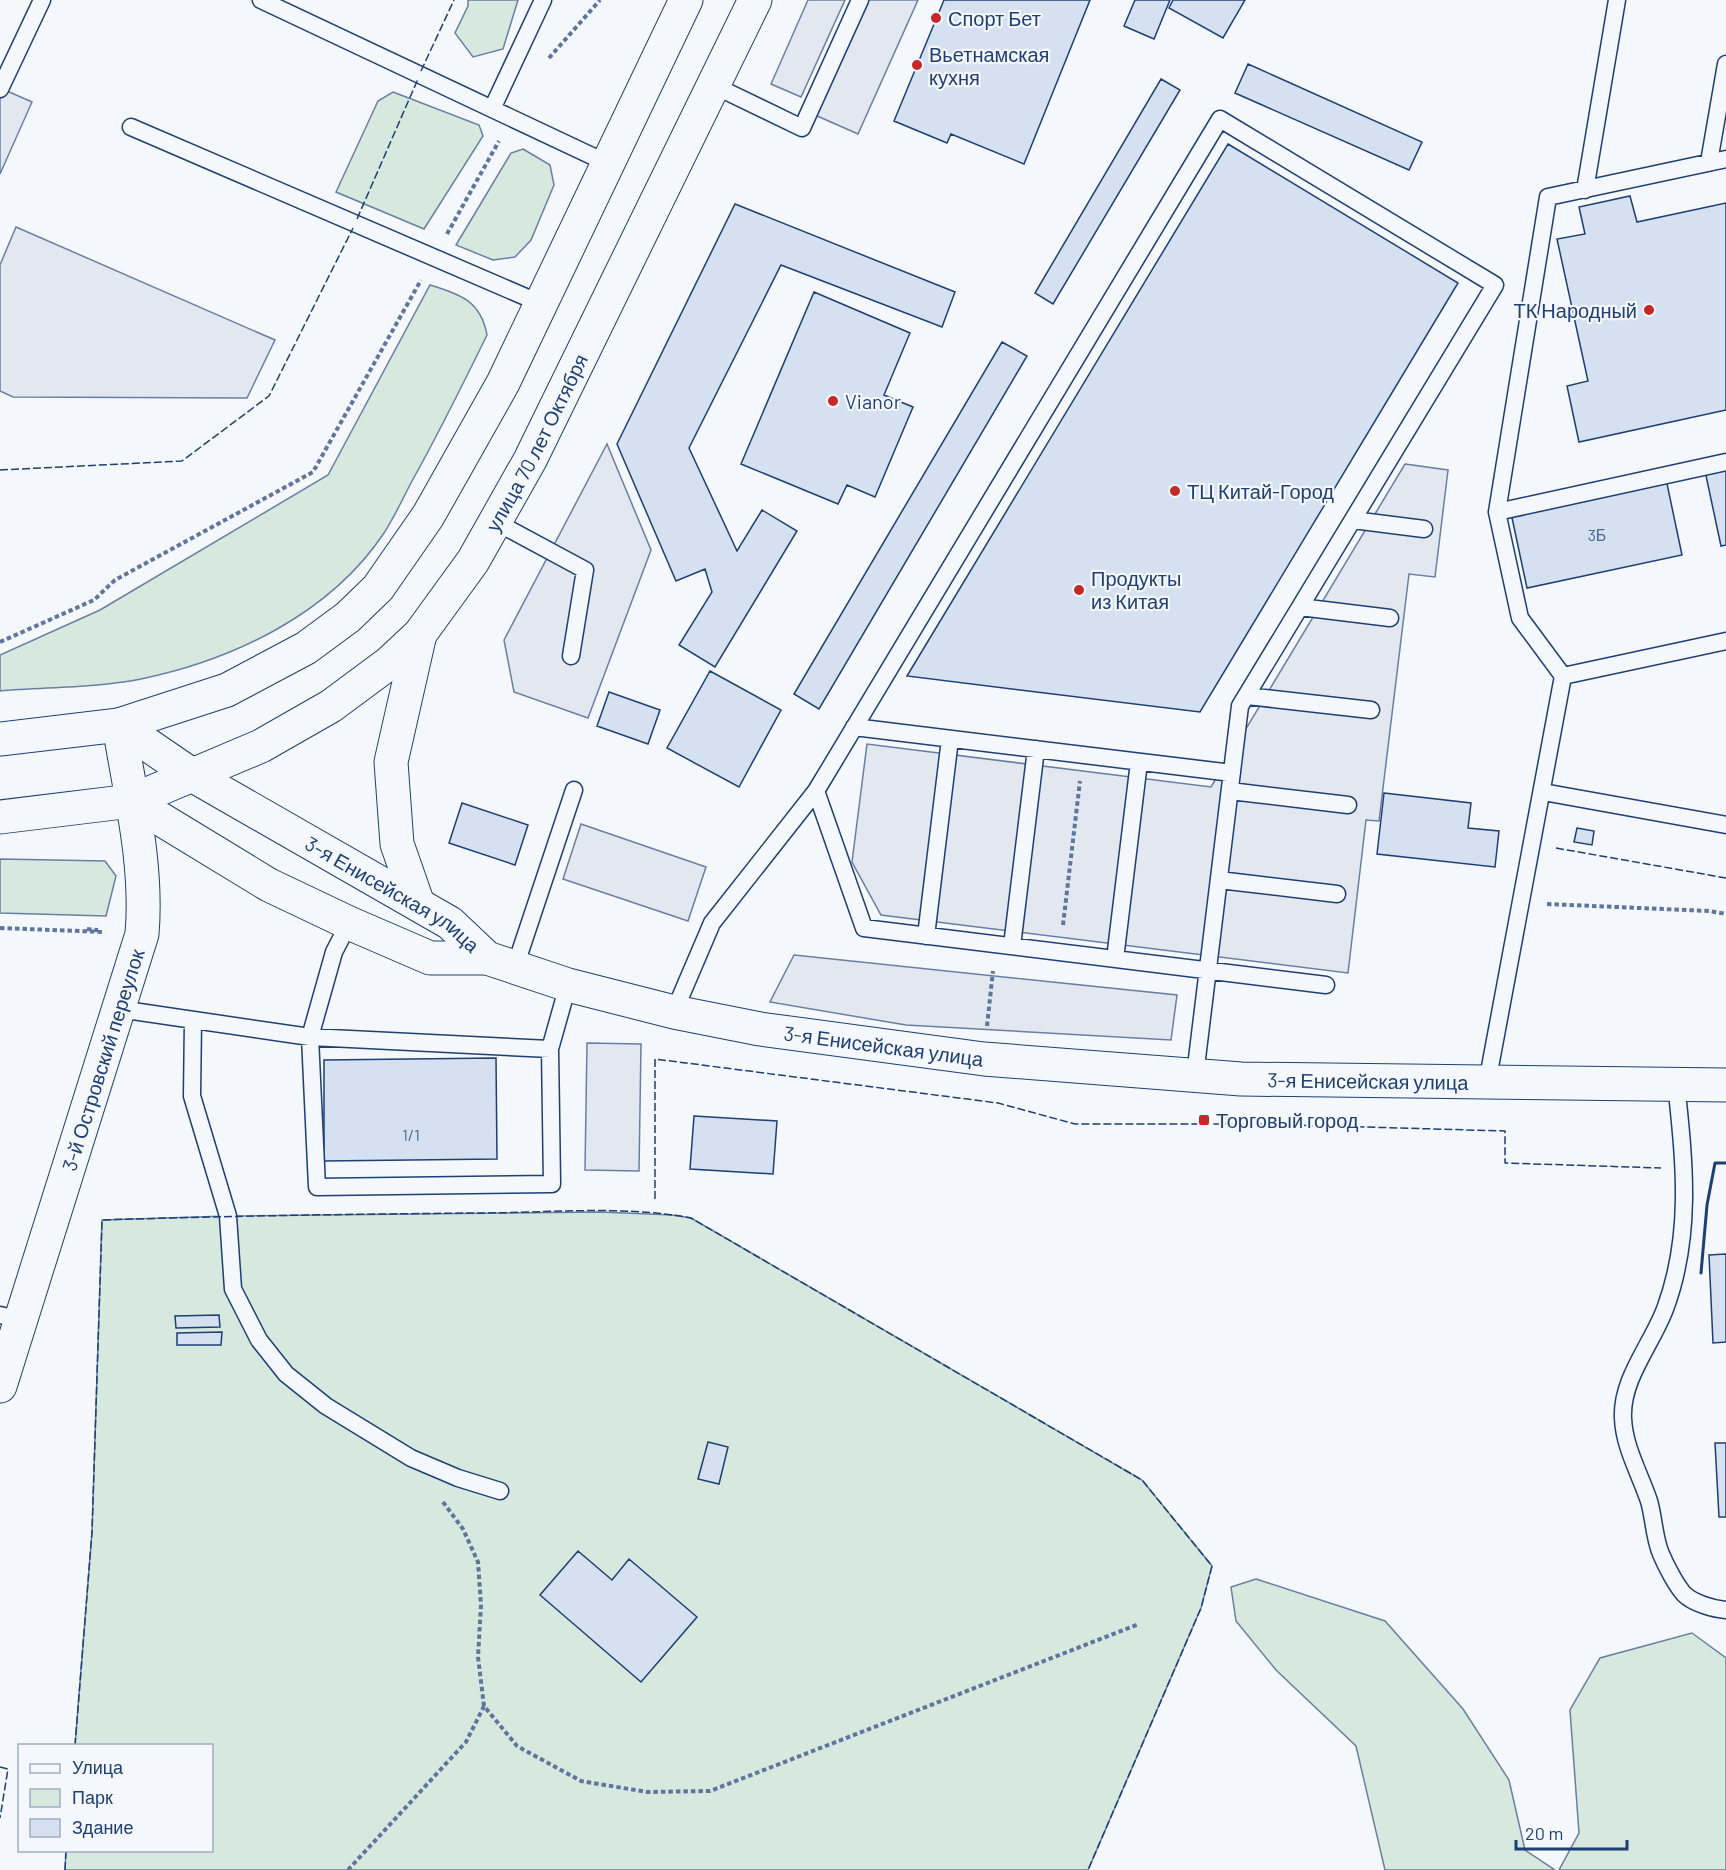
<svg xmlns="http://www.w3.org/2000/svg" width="1726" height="1870" viewBox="0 0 1726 1870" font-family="Barlow,sans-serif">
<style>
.green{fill:#d7e8df;stroke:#687fa3;stroke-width:1.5}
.parking{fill:#e3e8f0;stroke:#687fa3;stroke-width:1.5}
.building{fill:#d5e0f0;stroke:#1d3f73;stroke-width:1.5}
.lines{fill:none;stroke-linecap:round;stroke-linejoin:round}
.lane-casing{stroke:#1d3f73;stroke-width:19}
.street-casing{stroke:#1d3f73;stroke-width:35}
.secondary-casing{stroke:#1d3f73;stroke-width:35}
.primary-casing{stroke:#1d3f73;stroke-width:35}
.path{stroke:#5e769c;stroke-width:4;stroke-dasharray:4.5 3;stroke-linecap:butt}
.lane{stroke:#f4f7fb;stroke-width:16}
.street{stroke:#f4f7fb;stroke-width:33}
.secondary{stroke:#f4f7fb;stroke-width:33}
.primary{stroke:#f4f7fb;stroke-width:33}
.fence{stroke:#1d3f73;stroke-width:1.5;stroke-dasharray:8 3;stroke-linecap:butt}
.wall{stroke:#1d3f73;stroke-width:3}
.poi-dot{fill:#c62828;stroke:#f4f7fb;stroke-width:2}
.labels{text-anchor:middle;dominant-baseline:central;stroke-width:4.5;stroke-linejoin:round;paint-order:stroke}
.number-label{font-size:16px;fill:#4b6792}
.poi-label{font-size:20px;fill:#1d3f73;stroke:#f4f7fb;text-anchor:start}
.street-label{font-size:20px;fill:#1d3f73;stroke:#f4f7fb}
</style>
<rect width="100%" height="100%" fill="#f4f7fb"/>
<path class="green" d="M468,0H518L503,49L473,57L455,33L468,6Z
M393,92L479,125L483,136L424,229L336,192L378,101Z
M523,149L550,165L554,185L531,240L515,257L493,260L456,245L511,153Z
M430,285C460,294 481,301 487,335C463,384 439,433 412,481C403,498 395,516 384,533C330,614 233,660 141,679C95,688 46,687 0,691V655L100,610L328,475Z
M0,859L105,861L116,876L106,916L0,913Z
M601,1212L672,1215L691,1218L1142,1480L1212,1566L1201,1608L1088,1870H65L66,1851L212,1850V1746L75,1745L92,1532L102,1220L228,1216Z
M1256,1579L1385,1621L1463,1709L1509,1780L1525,1850L1555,1870H1385L1356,1746L1276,1670L1236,1621L1231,1587Z
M1692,1633L1726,1658V1870H1559L1579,1833L1570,1710L1600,1658Z"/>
<path class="parking" d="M808,0H845L801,97L771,84Z
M866,0H918L858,134L815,115Z
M0,88L32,102L0,174Z
M16,227L275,340L247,398L13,397L0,391V265Z
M607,444L651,550L588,718L514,692L504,640Z
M1405,464L1448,470L1435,577L1409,574L1379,821L1366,820L1348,973L881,915L852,862L867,744L1211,787Z
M581,824L706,867L688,921L563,879Z
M794,955L1177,995L1171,1040L906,1025L770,1002Z
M587,1043L641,1044L639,1171L585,1170Z"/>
<path class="building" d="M944,0H1090L1024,164L951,134L947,143L894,121Z
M1135,0H1170L1154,39L1124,26Z
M1173,0H1245L1223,38L1169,8Z
M1248,64L1422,142L1409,170L1235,93Z
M1161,79L1180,90L1053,304L1035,293Z
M1228,144L1458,283L1200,712L907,676Z
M1630,196L1637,222L1726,203V410L1579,442L1567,386L1588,381L1557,239L1585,234L1579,207Z
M735,204L955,292L942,327L781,265L689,448L737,551L762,510L797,531L715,667L679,645L712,592L705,569L676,581L617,444Z
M814,292L910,333L884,395L913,407L875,497L847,485L838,504L741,464Z
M1002,342L1027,356L819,709L794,694Z
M1726,466V545L1721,546L1705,471Z
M1666,479L1682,555L1527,588L1511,513Z
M710,671L781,710L739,787L667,748Z
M609,692L660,710L648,744L597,726Z
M1384,793L1471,803L1468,828L1499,831L1495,867L1377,854Z
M462,803L528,825L515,865L449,843Z
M1577,828L1594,831L1592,845L1574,842Z
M496,1058L497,1159L324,1161V1060Z
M694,1116L777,1121L773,1174L690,1169Z
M1726,1254V1342L1713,1343L1709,1255Z
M219,1315L220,1327L176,1328L175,1316Z
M222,1332L221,1345H177V1333Z
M708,1442L728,1447L719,1484L698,1479Z
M1715,1443H1726V1517H1719Z
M578,1551L612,1580L629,1559L697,1617L641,1682L540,1595Z"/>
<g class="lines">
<defs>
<path id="lane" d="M261,0L609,164
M713,85L802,128L860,0
M0,89L42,0
M492,109L543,0
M131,127L542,304
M1709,162L1726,64
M1585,190L1617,0
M1497,512L1726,462
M1353,520L1424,529
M496,522L585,570L571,656
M1300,607L1390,618
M1563,676L1726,641
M1247,696L1371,710
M854,727L1232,773
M816,791L864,928L1326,985
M1230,791L1348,805
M1543,792L1726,825
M1219,880L1337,894
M349,923L334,952L310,1037L317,1187L552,1184L550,1049L568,985
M926,936L950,739
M1012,946L1036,749
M1115,959L1139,762
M515,967L574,790
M119,1009L310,1037L550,1049
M674,1012L712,923L816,791L1220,119L1495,285L1240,706L1195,1075
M193,1020L192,1096L228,1216L233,1289L259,1340L286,1374L326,1406L411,1458L458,1478L500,1491
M1487,1083L1563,676L1520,618L1497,512L1548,197L1726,159
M1676,1083C1684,1159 1693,1234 1665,1309C1652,1344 1621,1379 1623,1418C1624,1447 1640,1474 1649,1501C1654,1518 1654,1538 1661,1554C1666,1566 1676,1585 1684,1594C1693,1603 1713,1609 1726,1610
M0,1315L19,1319"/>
<g id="street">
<path id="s1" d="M0,1386L142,934C148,864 130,794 119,725"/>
</g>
<g id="secondary">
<path id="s2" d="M119,725L192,775L450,923L487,958L568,985L674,1012L760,1029L984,1059L1241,1079L1726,1085"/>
<path d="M131,801L269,885L349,923L430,958H487"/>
<path d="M418,904L397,844L391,762L420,634"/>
</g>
<g id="primary">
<path d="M0,739L119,725L227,690L306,648L348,617L378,588L428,516L503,383L686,0"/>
<path id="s3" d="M0,817L131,801L261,746L331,706L389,663L420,634L473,561L530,460L755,0"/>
</g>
</defs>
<use href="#lane" class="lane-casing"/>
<use href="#street" class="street-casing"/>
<use href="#secondary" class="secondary-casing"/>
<use href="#primary" class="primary-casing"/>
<path class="path" d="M549,58L600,0
M447,234L499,141
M0,642L94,600L115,580L313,472L421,280
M1547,904L1709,911L1726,914
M1063,925L1080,781
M0,928L105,932
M87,929L98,930
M987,1026L993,971
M443,1502L463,1529L478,1562L481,1605L478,1657L484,1706L517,1746L581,1781L647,1792L710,1791L1139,1624
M348,1870L466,1742L484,1706"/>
<use href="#lane" class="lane"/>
<use href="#street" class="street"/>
<use href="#secondary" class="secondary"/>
<use href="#primary" class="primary"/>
<path class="fence" d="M421,71L454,0
M357,219L418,79
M0,470L182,461L269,396L353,228
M1556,848L1726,878
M655,1199V1059L998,1103L1075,1124H1259L1505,1131V1163L1661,1168
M75,1746L92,1532L102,1220C227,1216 353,1214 478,1213C548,1213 623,1205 691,1218L1142,1480L1212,1566L1201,1608L1088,1870
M0,1767L8,1769L0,1818
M65,1870L66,1850"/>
<path class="wall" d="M1701,1273L1707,1205L1715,1163H1726"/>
</g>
<g class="poi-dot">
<circle cx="936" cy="18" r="6"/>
<circle cx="917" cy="65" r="6"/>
<circle cx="1649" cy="310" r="6"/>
<circle cx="833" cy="401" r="6"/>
<circle cx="1175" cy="491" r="6"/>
<circle cx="1079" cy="590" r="6"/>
<rect x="1198" y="1114" width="12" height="12" rx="3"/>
</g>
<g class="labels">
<g class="number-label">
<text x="1597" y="534">3Б</text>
<text x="411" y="1134">1/1</text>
</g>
<g class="poi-label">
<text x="948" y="18">Спорт Бет</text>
<text x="929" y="54">Вьетнамская<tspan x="929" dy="23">кухня</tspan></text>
<text x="1637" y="310" text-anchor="end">ТК Народный</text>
<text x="845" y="401">Vianor</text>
<text x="1187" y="491">ТЦ Китай-Город</text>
<text x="1091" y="578">Продукты<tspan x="1091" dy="23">из Китая</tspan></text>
<text x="1216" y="1120">Торговый город</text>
</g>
<g class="street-label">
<text stroke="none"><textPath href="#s3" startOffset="693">улица 70 лет Октября</textPath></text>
<text stroke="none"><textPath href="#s2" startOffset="322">3-я Енисейская улица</textPath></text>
<text stroke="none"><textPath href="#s2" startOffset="844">3-я Енисейская улица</textPath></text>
<text stroke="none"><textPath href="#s1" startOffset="342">3-й Островский переулок</textPath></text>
<text stroke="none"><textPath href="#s2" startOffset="1330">3-я Енисейская улица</textPath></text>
</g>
</g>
<rect x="18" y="1744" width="195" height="108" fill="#f4f7fb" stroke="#9eadc5" stroke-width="1.5"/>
<rect x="30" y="1764" width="30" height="9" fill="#f4f7fb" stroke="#9eadc5" stroke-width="1.5"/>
<text x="72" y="1774" font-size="18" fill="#1d3f73">Улица</text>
<rect x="30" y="1789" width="30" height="18" fill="#d7e8df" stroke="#9eadc5" stroke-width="1.5"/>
<text x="72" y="1804" font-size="18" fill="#1d3f73">Парк</text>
<rect x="30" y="1819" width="30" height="18" fill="#d5e0f0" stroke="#9eadc5" stroke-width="1.5"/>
<text x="72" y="1834" font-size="18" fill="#1d3f73">Здание</text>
<path d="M1516 1840v9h111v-9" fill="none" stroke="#1d3f73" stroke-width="3"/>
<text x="1525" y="1840" font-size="18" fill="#1d3f73" stroke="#f4f7fb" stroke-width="4.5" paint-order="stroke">20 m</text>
</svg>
